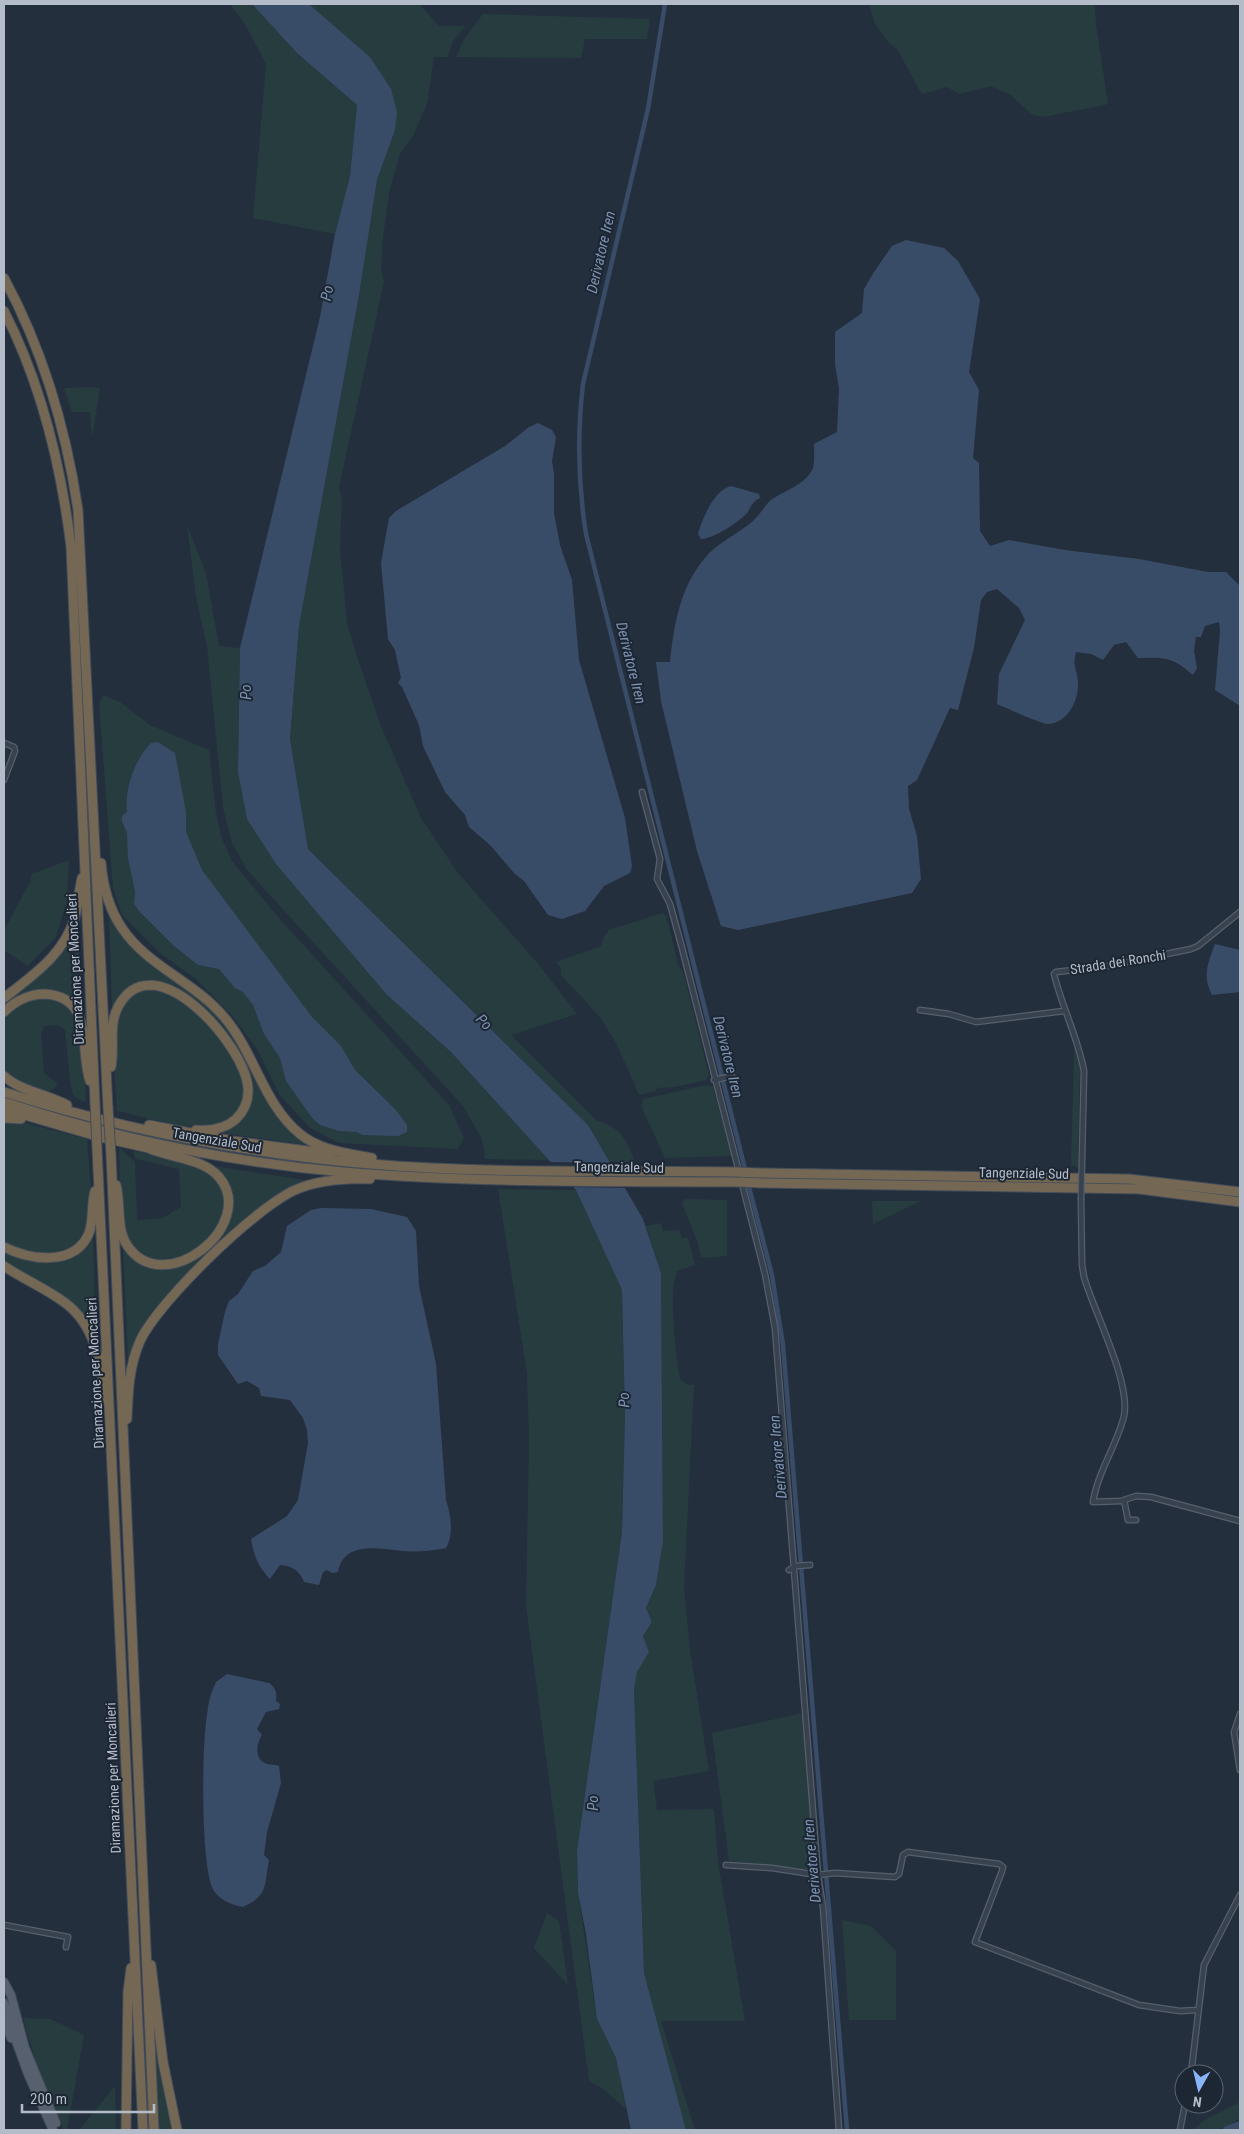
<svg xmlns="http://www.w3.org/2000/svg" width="1244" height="2134" viewBox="0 0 1244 2134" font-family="'Roboto Condensed',sans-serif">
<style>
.green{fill:#263c3f}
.water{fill:#394c67}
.pier{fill:#242f3e}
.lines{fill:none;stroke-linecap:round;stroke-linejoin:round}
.canal{stroke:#394c67;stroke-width:4.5}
.river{stroke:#394c67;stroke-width:8}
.minor-casing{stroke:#565f6c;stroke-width:7}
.primary-casing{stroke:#414a57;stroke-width:10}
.motorway-casing{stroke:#434c59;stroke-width:11}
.minor{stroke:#38414e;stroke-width:4.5}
.primary{stroke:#56606e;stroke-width:8}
.motorway{stroke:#746855;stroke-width:9}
.minor-bridge-casing{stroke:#565f6c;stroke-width:7;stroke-linecap:butt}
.motorway-bridge-casing{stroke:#434c59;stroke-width:11;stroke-linecap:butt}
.minor-bridge{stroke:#38414e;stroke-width:4.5}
.motorway-bridge{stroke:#746855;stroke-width:9}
.labels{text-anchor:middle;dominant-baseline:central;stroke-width:4;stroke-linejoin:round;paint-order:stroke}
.street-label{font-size:14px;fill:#b4bcc9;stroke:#1d2633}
.water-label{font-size:15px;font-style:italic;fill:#7c92b1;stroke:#1d2633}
</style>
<rect width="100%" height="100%" fill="#242f3e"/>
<path class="green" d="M230,4H252L297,53L357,105L350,176L335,234L253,218L266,64L246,26Z
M309,4H419L439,26H465L452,43L448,57H434L427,104L413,136L400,154L390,188L383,237L381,269L384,282L339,487L342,500L340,550L347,622L356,654L381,726L421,818L458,873L540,966L577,1014L511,1035L596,1120C620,1127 628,1140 635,1163L609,1161L588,1125L308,849L290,739L299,626L359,295L377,180L395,130L370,57Z
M869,4H1095L1096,25L1108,103L1105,105L1043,117L1031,114L1011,95L991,86L960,94L947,87L923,94L920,91L897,49L888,42L875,24Z
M483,14L650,19L647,39H585L581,58L456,57L464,39Z
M87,387L100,388L92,438L90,412H72L64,388Z
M187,525L206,573L219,646L240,648L238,772L387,995L451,1052L549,1160L485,1159L482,1139L463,1106L247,870L232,843L223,808L207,646L196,597Z
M103,695L120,702L150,725L209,750L216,814L222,839L232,861L279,918L449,1105L464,1138L458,1149L339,1143L309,1127L279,1094L257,1049L231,1014L196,979L160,953L122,915L113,888L99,704Z
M69,860L67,901L56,937L28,966L4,950V930L30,882L32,874Z
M662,913L668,917L666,920L669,925L678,965L683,971L709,1075L706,1080L675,1087L657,1088L656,1091L639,1095L616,1043L600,1017L561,975V969L556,962L601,946L604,937L609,930Z
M109,914L118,930L134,949L212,1009L237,1040L272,1109L307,1145L224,1133L238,1123L247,1111L244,1064L177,990L161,983L143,982L124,992L112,1007Z
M77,922L82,1011L53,991L4,1007V1002C38,976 59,963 77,922Z
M151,989C155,990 161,990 166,992C201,1007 286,1101 219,1125C197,1133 141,1116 117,1111C116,1088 109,1029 119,1010C126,997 138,992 151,989Z
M46,997C93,1006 84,1067 86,1102C80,1101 76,1099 73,1094C70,1089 66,1041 65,1030L57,1025L45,1026L41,1032L44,1073L57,1083L56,1087L48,1092L25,1084L4,1071V1018L25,1002Z
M1074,1048L1080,1063L1078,1167L1071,1165Z
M706,1085L713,1087L732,1156L665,1158L641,1106L643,1099Z
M4,1122L25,1123L87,1139C89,1175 104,1244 55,1253C38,1256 18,1250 4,1241Z
M119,1147L135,1162L137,1220L163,1218L181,1207L179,1169L136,1159L133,1153L135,1151C159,1156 187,1159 208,1172C214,1176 217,1181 220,1187C241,1235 160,1290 130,1242C118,1223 120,1171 119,1147Z
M213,1166L311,1181L296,1186L163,1300L142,1329L128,1361L123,1247C128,1251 132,1259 139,1262C160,1274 204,1263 215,1241C223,1226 225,1205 229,1189L223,1175Z
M498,1189L576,1190L622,1290L625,1416L622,1532L577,1851L578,1893L597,2019L616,2058L626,2109L603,2089L589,2081L526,1606L529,1440L527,1373Z
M684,1199L727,1200V1256L701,1258L698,1243L682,1203Z
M872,1201H921L873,1224Z
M661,1223L663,1231L679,1230L682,1238H688L695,1265L677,1271C668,1291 676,1355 680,1379L688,1385H694L684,1587L690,1650L709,1771L653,1781L657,1810L714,1809L718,1862L745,2021H661L695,2130H686L644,1973L634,1689L637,1672L649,1652L643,1636L652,1622L646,1608L656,1585L663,1541L661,1273L646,1226Z
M90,1237H93L96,1339L87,1322L4,1261V1250L56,1260Z
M803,1713L814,1870L729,1861L712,1733Z
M547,1913L559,1921L568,1985L534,1948Z
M842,1920L871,1926L896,1951V2020H849Z
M23,2018L50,2019L84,2035L67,2130H64L42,2083Z
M154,2030L173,2130H159Z
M115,2086L116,2130H79Z
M1240,2102V2118C1222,2131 1214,2130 1192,2130L1208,2118Z"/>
<path class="water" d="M252,4H309L370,57L391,89L397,112L395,130L377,180L359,295L299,626L290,739L308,849L588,1125L643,1219L661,1273L663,1541L656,1585L646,1608L652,1622L643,1636L649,1652L637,1672L634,1689L644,1973L686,2130H631L616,2058L597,2019L586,1934L578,1893L577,1851L622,1532L625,1416L622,1290L576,1190L451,1052L387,995L276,864L247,819L238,772L240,648L320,317L335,234L350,176L357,105L297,53Z
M906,240L944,248L958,261L980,299L969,372L979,390L973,458L979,463L980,531L990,546L1009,540L1065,550L1139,559L1208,572H1226L1240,586V706L1215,690L1220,631L1219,622L1205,626L1201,637H1196L1194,651L1197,668L1193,675C1173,657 1164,657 1138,658L1126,642L1114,645L1103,660L1091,654L1076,652C1072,667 1077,668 1078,682C1079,700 1068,724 1047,724C1038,723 1007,708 997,704L999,674L1025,620L1019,608L997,589L987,592L981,600L974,648L958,710L950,708L917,780L908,786L909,809L917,836L921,879L912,893L738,930L721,926L697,851L661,701L656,662H670C674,625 680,587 705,558C718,542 738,534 753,521C760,515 764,506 771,500C785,490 806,485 813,468C815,461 814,451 814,444L837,432L839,389L835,364V332L862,313L864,289L874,272L892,246Z
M538,423L552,430L556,437L552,461L554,474V513L560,545L572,580L579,660L625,818L632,866L630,873L604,886L585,911L562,919L548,915L524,881L515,874L490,845L469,827L465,815L445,792L423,746L419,725L402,687L398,683L401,678L395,650L388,639L381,563L389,518L396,511L505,446L529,427Z
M731,486L759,494L760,498C752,502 751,507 747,513C739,522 713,539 701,539L698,534C702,519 714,490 731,486Z
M158,742L175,753L186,812V832L202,870L312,1017L341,1046L355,1070L395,1109L407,1125V1132L398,1136L363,1135L356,1132L339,1131L320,1125L313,1119L286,1081L280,1058L264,1034L253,1005L243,992L235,988L219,969L198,965L173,945L139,911L134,904L135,892L128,858L127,833L122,821V816L127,812C124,790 135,759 151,743Z
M1215,944L1240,950V992L1212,995C1202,976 1208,963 1215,944Z
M321,1208L371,1209L407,1217L416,1231L419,1286L436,1364L446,1500C451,1515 454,1535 446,1548C432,1551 417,1552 403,1551C380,1549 344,1540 338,1572L332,1573L327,1570L323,1572L319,1585L304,1582C299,1570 293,1566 280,1565L270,1579C258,1566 254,1556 251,1539L287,1516L298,1500L308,1443L307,1430L303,1418L290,1400L261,1396L259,1388L247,1381L238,1384L218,1355V1344L225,1312L229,1301L238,1294L253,1271L265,1266L281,1252L287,1226L311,1210Z
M227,1674L269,1683C276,1688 277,1693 276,1701L280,1704L279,1709L266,1712L257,1729L262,1735C256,1744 254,1760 267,1764C272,1765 274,1764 279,1766L281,1783L267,1832L264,1855L269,1860C264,1885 269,1895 243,1907C232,1905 220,1900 214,1891C200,1869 202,1744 207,1715C208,1703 211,1692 216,1682Z"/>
<path class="pier" d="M547,1162L613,1163L628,1188L570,1187Z"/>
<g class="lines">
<path class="canal" d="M665,4L648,109L583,384C577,435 578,484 586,534L746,1173
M748,1183L772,1275L783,1345L847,2130"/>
<path class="river" d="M1227,2130L1240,2125"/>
<defs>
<path id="minor" d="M4,743L14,747L15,751L4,780
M642,792L660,859L657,879L670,904L682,948L765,1274L775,1328L818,1875L823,1907L839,2130
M920,1010L949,1014L976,1022L1064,1011
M714,1080L732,1076
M1082,1159L1084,1071C1078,1038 1062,1007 1054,974L1056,972L1108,966L1191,949L1198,946L1240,912
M1081,1200L1082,1265L1084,1277C1094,1312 1131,1382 1124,1416C1117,1445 1098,1471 1093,1502L1121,1501L1136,1496L1151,1497L1240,1521
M1124,1500L1128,1520H1136
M789,1570L796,1566L810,1565
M1240,1714L1234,1732L1240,1770
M726,1865L772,1868L818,1875L835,1873L895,1877L899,1874L903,1855L908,1852L999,1864L1003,1867L1002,1871L975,1942L1139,2005L1180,2011L1198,2010
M4,1925L68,1937L66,1947
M1191,2074L1204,1965L1240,1895
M1180,2130L1185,2104"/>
<path id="primary" d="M4,1982L11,1995L25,2048L56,2123
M4,2003L18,2035
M4,2020L11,2038
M12,2030L28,2074L53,2130"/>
<path id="motorway" d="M4,278C43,350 66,429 78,510L108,1108
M4,311C42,385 61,465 71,547L95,1103
M101,863C103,886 109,909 122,928C147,966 195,982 224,1017C255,1053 263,1104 300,1134C321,1151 347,1153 372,1158
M4,998C33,975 64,955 75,917C78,904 79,891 82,878
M4,1012C15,1001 30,994 45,994C95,997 79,1050 90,1081
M111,1067C115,1047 108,1026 118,1007C153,940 245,1045 248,1088C249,1100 244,1111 236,1119C225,1129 211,1131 196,1130
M4,1076C20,1091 47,1094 67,1105
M4,1092C123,1130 245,1153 370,1164C491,1174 615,1170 736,1172
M4,1102C114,1138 228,1162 343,1172C474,1183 607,1181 739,1182
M4,1109L100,1137L153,1149
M4,1118L21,1119
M149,1125L233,1141L331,1154
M97,1148L143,2130
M111,1155L154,2130
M759,1173L1129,1179L1240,1192
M761,1183L1139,1189L1240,1202
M116,1185C121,1204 116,1228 127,1245C163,1301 259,1225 219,1177C203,1158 170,1158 148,1148
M4,1247C30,1260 75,1267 89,1233C94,1219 91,1204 95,1191
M4,1266C23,1279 45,1288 64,1302C95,1324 102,1364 104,1400
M127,1419C128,1392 129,1366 140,1341C158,1302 255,1208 295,1190C318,1180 345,1178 370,1179
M151,1965L163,2062L177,2130
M126,2130L128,1992L131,1968"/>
</defs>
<use href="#minor" class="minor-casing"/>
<use href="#primary" class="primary-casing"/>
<use href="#motorway" class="motorway-casing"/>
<use href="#minor" class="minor"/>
<use href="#primary" class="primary"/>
<use href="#motorway" class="motorway"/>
<defs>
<path id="minor-bridge" d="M1081,1200L1082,1159"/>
<path id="motorway-bridge" d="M95,1103L97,1148
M108,1108L111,1155
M736,1172L759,1173
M739,1182L761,1183"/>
</defs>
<use href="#minor-bridge" class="minor-bridge-casing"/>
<use href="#motorway-bridge" class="motorway-bridge-casing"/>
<use href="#minor-bridge" class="minor-bridge"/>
<use href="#motorway-bridge" class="motorway-bridge"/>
</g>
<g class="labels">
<g class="street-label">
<text transform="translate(1118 962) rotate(-9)">Strada dei Ronchi</text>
<text transform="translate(75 969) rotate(-93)">Diramazione per Moncalieri</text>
<text transform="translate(217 1140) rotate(10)">Tangenziale Sud</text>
<text transform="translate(619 1167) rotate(1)">Tangenziale Sud</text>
<text transform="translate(1024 1173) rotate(1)">Tangenziale Sud</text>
<text transform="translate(95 1373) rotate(-93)">Diramazione per Moncalieri</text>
<text transform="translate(113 1778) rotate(-92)">Diramazione per Moncalieri</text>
</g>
<g class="water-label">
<text transform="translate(601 252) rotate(-77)">Derivatore Iren</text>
<text transform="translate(327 293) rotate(-79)">Po</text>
<text transform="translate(631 663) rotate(76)">Derivatore Iren</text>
<text transform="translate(246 692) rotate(-90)">Po</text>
<text transform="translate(484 1022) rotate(46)">Po</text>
<text transform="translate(728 1057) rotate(76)">Derivatore Iren</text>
<text transform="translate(624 1400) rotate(-91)">Po</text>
<text transform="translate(778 1457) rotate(-95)">Derivatore Iren</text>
<text transform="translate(593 1803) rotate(-90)">Po</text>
<text transform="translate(812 1861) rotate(-95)">Derivatore Iren</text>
</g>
</g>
<rect width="1244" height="2134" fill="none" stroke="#b4bcc9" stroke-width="10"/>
<g transform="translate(1199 2089) rotate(188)"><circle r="24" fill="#1d2633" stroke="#59626f"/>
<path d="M0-4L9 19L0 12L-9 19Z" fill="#8ab4f8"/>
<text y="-8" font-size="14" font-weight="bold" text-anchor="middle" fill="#b4bcc9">N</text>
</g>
<path d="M22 2104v8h132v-8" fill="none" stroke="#b4bcc9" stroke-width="2.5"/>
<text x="30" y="2104" font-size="15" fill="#b4bcc9" stroke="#1d2633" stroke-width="4" paint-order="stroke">200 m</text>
</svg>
